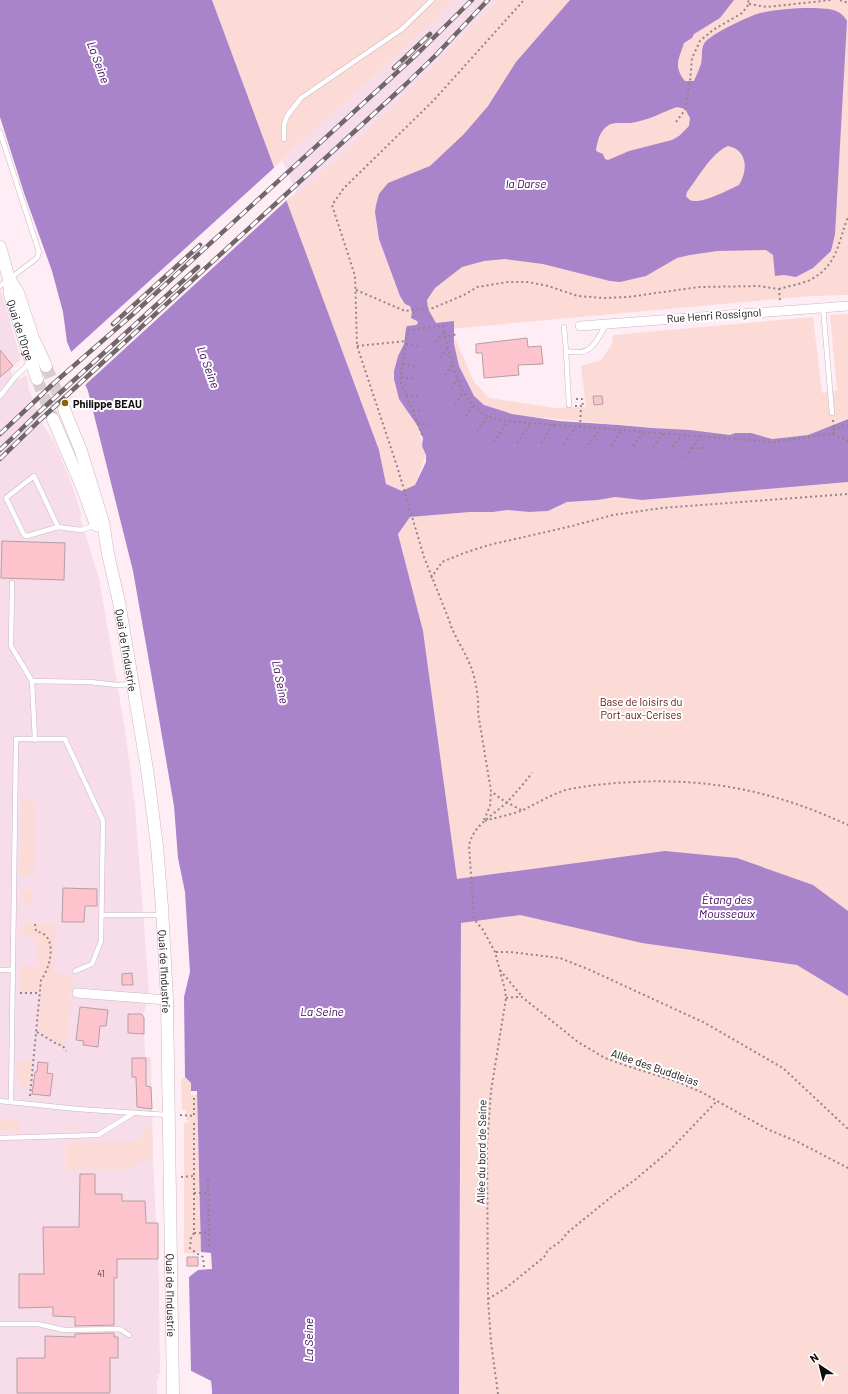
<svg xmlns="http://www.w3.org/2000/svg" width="848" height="1394" viewBox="0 0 848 1394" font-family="Barlow,sans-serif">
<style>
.built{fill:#f6dde9}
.green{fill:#fcdad6}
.water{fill:#aa84cb;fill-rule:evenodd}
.pier{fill:#ffedf5}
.building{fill:#fdc4cd;stroke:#b3a0a3}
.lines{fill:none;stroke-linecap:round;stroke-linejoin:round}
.secondary-tunnel{stroke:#dbcbd2;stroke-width:12;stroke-dasharray:12 6;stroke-linecap:butt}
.lane-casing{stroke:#c9b8c0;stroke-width:5.5}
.street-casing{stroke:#c9b8c0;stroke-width:10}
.secondary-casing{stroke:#c9b8c0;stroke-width:13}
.path{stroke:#91858a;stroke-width:2;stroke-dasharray:2 3;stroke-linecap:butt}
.lane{stroke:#fff;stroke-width:4.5}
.street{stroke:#fff;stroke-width:9}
.secondary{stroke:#fff;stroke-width:12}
.rail-casing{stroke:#71676b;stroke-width:4.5}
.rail{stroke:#fff;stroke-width:3;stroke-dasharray:9;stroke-linecap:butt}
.poi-dot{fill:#866600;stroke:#fff;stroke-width:1.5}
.labels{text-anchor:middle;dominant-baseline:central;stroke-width:4;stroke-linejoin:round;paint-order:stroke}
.number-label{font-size:9px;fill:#4c3a3e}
.street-label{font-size:11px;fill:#110c0e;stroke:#fff}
.poi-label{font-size:11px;font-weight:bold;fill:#110c0e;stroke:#fff;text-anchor:start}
.park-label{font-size:11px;fill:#60120f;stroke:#fff}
.water-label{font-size:12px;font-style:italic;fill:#3e055d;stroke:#fff}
</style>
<rect width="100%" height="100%" fill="#ffedf5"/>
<path class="built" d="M454,0H497L444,57L383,117L295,198L293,195L296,191L282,160L431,24Z
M0,288L21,359L11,368L12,375L18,379L27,375L29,390L43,425L55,443L71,482L82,516L80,517L99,578L125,730L135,806L149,991L144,1013L145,1057H151L153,1159L156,1223H158L160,1374L157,1375L159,1377L157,1381V1394H0Z"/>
<path class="green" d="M212,0H454L431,24L274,167Z
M497,0H848V295L811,296L405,333L404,344L417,425L426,455L415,485L402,491L386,484L379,450L338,339H335L286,200L293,195L295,197C365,134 434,70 497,0Z
M848,314V418L808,435L774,439L512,415L477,403L461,377L449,340H456L474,382L489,398L556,408L586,407L581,366L601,360L612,344L613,335L813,317L822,393L837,390L830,315Z
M848,482V1394H459L461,923L457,879L423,631L398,534L409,517L470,512H493L507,510L529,512L548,511L567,502L598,500L615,497L642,500Z
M22,799H28L35,806L34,874L31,876H22L20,874Z
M22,890H33V904H26L22,901L20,891Z
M27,924H55L54,972L73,977L69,999L72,1000L66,1045L59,1044L38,1031L41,992L20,991L19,965H37V941L33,940L32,935L19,934L20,928Z
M17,1061L32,1062L30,1086L27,1091C15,1085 17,1074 17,1061Z
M185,1077L191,1083V1095H197L201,1252H197L195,1254L184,1253V1123L189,1122V1120H186V1110H182L181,1080Z
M0,1118L20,1120V1131H0Z
M152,1124L153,1159L147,1158L129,1169L66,1170V1143L137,1142L149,1125Z
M66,1125L88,1128H89L66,1130Z"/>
<path class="water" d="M0,0H212L379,450L386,484L402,491L415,485L426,462V455L422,446L423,438L417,425L399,399L394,379V371L398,356L404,344L406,328L407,326L416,325L418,323L417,321L411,318L412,312L410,306L405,304L400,296L379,239L375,212L376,205L379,194L388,183L430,166L464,134L488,106L516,62L570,0H734L720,18L694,34L692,38L684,43C679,59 673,66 685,81H694C696,76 699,70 701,64C703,57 700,47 706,41C716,32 745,18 757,14C772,9 823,5 836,11C841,13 845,17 847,21L835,234L831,251L813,268L796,277L784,275L775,276L773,255L766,250L717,251L690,255L677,258L646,276L620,282L610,281L543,264L505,259L484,261L462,267L435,288L427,300L428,309L436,323L454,321V344L459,366L474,396L484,405L512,414L559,421L619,425L652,428L690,430L730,435L735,433H751L772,439L808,435L848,419V482L642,500L615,497L598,500L567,502L548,511L529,512L507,510L493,512H470L410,517L398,534L423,631L457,879L665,851L737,858L813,885L848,911V996L797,965L642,943L520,915L461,923L459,1394H212L211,1381L191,1371L189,1277L198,1270L212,1269L211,1253L201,1252L197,1091H191V1083L185,1077L184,997L190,972L185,892L178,858L174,806L153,684L133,571L88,391L67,342L63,312L52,271L24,193L0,117ZM677,107L685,109L690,118L689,126L679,136L672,140L629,151L608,160L605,159L603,154L596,151C596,147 598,141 599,137C609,116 620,126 636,122C645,120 654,117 662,113C667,111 671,109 677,107ZM728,146C748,150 748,171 739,185C728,190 706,202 694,201C691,201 688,199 686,196L687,192C698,178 711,153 728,146Z"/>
<path class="pier" d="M276,166L288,199L84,386L70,353Z
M189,1370L211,1381L212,1394H210L209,1382L190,1373Z"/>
<path class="building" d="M527,338L528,347L541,346L543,364L518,365L519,375L484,378L482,353H476V344Z
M0,350L13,366L0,377Z
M593,396H602L603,404L594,405Z
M2,541L65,543L64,580L1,578Z
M63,888L97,889V906H85L84,922H62Z
M132,973L133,985H122V974Z
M80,1007L108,1010L106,1026H100L98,1047L83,1045L84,1041L76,1040Z
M128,1014H141L144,1017V1034L128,1033Z
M132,1058H146V1086L151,1087L152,1109L137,1107L136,1077H132Z
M38,1062L48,1063L47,1073L53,1074L50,1096L32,1094L35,1072H37Z
M80,1174H95V1194H122V1201H145L146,1223H158V1259H117V1278H114V1325L75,1326V1317L53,1316V1307L19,1308V1274H44L43,1227H79Z
M187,1257H198V1266H187Z
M114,1333V1337H118V1358H110V1393H17V1358H45V1336L75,1337V1334Z"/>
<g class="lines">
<path class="secondary-tunnel" d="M46,366L64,409
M37,379L53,419"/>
<defs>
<path id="lane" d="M0,132L39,252L37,258L0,286
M284,139V125L287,116L301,98L402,29L432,0
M823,307L832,413
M564,327L566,351C591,357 596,343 606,324
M566,351L569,405
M0,396L15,377L31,362
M58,527L27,536L24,535L6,498L34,476L58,527L81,530L96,525
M12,583L11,646L32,681L35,740
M32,681L90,682L117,685L132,684
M101,915H162
M0,970H12
M0,1101L77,1109L167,1115
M11,1102L16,739H65L103,821L101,941L92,964L75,971
M0,1138L98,1135L132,1114
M0,1324H38L64,1330L120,1329L129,1335"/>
<path id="street" d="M580,326L848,306
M77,993L167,1000"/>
<g id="secondary">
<path id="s1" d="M0,247L9,279L10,295L37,379"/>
<path d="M10,280L18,293L33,338L46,366"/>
<path id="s2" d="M64,409L81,451L103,522L108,554L119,602L147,769L157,846L162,907L167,1000L173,1394"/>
<path d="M53,419L83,489L96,525"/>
</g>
</defs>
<use href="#lane" class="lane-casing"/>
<use href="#street" class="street-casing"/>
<use href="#secondary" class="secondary-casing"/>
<path class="path" d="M840,0L848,3
M749,4L767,7L831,0
M676,122L685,110L690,82L692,58L700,41L713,30L742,13L749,4L748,0
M779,289C789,286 802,284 812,279C838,264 838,242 848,217
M356,290L405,311L433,308L464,295L477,287L508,282H528L548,286L578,296L604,298L628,297L699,287L758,286L779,289L780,301
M445,337C452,363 460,403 487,416C493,418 499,419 505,421L773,442L835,433L834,429L848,425
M436,342L444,332
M406,344L421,347
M357,346L407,341
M440,358L448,348
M403,364L418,367
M445,375L452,365
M401,377L416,379
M451,388L458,379
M406,395L418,396
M576,399H582L583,406H582
M455,404L464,392
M575,406H581L580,427
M413,410L423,411
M466,416L473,405
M833,420L834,429
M418,423L429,425
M477,431L488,416
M833,434L848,441
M422,435L400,380L408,330L443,326L445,337L458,334
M494,442L508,422
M517,443L531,423
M541,443L553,425
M564,444L576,427
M588,445L600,429
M611,446L622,430
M633,446L643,433
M653,447L663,434
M672,447L681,436
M692,448H704
M685,457L700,437
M431,578L442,562L464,553L489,545L572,526L613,515L662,508L848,494
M521,810L501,799L491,791L478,713C479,698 476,681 471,667C465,651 454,637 449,620L424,557L397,466L357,346L355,276L332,205L344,188L433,101L524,0
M484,820L490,806L491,792
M485,821C497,817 511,815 523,810C538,803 553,793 570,789C591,785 612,783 633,782C712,778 777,792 848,825
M496,952H510L560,958L590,970L705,1023L783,1068L848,1129
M500,970L520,994L522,997
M20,993H40
M506,998L516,997H522L578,1042L605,1058L624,1065L678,1082L703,1093L767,1129L798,1142L848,1168
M37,1032L57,1044L63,1046L66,1051
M30,1096L41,980C49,970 56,945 45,935C42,933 39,932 36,931L35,924
M180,1115L194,1116V1095
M194,1123V1176
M181,1177L194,1176V1233L191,1238L190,1248L196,1253L203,1257L204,1268
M208,1179L209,1246
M194,1193H208
M194,1233H209
M488,1299L506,1288L544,1257L548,1250L561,1241L567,1233L610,1198L636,1179L669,1151L717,1101
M498,1394L491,1342L488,1299L487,1146L491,1091L506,998L505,990L495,952L483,930L474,919L469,845C474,824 494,815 507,802C516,793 524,783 532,773"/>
<use href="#lane" class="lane"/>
<use href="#street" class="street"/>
<use href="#secondary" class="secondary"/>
<defs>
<path id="rail" d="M394,68L430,34
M113,324L200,245
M0,434L54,383L132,315L416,55L472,0
M0,450L38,413L198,267
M0,459L40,420L404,86L436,55L488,0"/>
</defs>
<use href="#rail" class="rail-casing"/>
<use href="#rail" class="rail"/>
</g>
<circle class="poi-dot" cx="65" cy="403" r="4"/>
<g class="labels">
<g class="number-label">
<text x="101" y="1273">41</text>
</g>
<g class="street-label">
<text transform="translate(714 315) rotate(-4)">Rue Henri Rossignol</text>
<text stroke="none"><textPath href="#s1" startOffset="86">Quai de l'Orge</textPath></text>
<text stroke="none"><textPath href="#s2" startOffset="250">Quai de l'Industrie</textPath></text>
<text stroke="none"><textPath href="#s2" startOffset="574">Quai de l'Industrie</textPath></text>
<text transform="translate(655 1067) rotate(19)">Allée des Buddleias</text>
<text transform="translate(481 1152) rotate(-89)">Allée du bord de Seine</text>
<text stroke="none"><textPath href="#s2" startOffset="898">Quai de l'Industrie</textPath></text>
</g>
<g class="poi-label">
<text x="73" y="403">Philippe BEAU</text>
</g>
<g class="park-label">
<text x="641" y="701">Base de loisirs du<tspan x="641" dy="13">Port-aux-Cerises</tspan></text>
</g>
<g class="water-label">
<text transform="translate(99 62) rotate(70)">La Seine</text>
<text x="526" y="183">la Darse</text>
<text transform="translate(209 367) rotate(70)">La Seine</text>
<text transform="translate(281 682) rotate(79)">La Seine</text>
<text x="727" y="899">Étang des<tspan x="727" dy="14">Mousseaux</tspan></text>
<text x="322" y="1011">La Seine</text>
<text transform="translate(308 1340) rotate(-90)">La Seine</text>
</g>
</g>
<g transform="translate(820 1366) rotate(325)" stroke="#ffffff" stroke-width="3" paint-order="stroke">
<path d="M0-3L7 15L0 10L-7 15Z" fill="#110c0e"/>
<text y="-6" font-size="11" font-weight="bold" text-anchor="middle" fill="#110c0e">N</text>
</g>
</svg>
